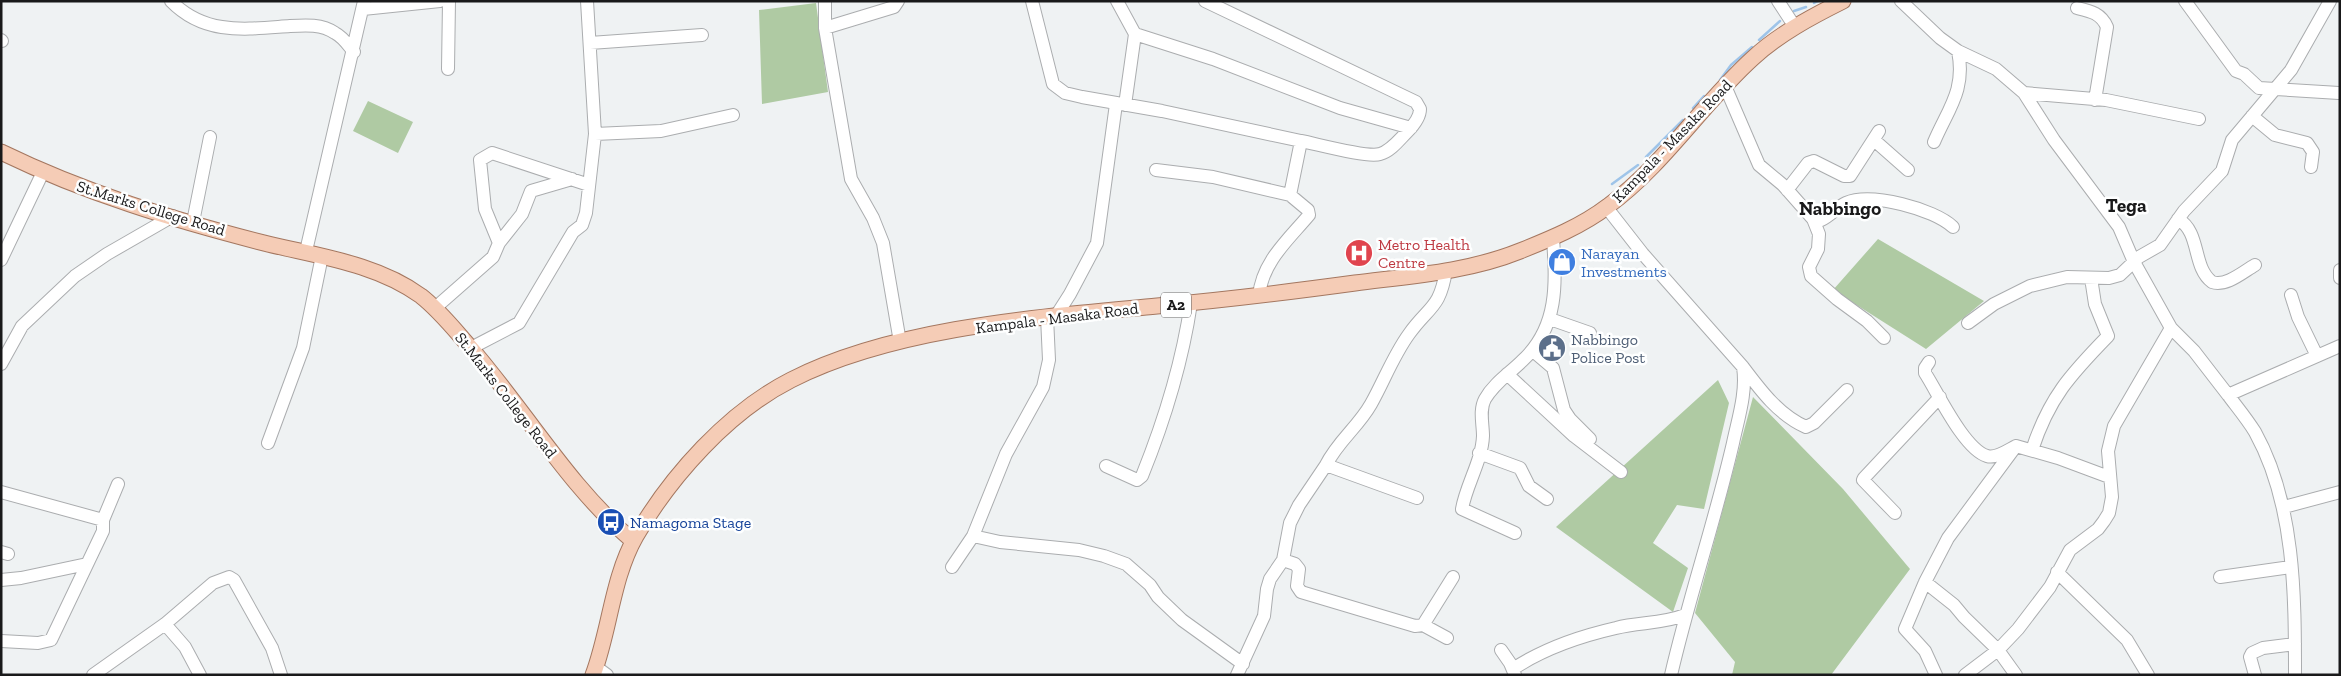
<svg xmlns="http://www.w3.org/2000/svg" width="2341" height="676" viewBox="0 0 2341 676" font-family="'Zilla Slab',serif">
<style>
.green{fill:#afcaa3}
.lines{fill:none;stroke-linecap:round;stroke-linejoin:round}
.stream{stroke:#9ec4e9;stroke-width:2.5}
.minor-casing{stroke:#abadaf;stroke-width:14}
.major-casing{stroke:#a47760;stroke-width:17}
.minor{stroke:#fff;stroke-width:12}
.major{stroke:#f5ccb6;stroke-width:15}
.labels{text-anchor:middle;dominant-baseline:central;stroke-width:5;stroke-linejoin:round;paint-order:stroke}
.shield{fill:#feffff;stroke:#5e5e5f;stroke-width:1}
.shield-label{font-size:15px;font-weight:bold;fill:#19191a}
.street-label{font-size:16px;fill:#19191a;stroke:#feffff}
.health-label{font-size:16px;fill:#be3a42;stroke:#feffff;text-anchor:start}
.shop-label{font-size:16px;fill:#366cbe;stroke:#feffff;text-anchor:start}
.service-label{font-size:16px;fill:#4e5e75;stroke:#feffff;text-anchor:start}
.transit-label{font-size:16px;fill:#164399;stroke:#feffff;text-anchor:start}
.quarter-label{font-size:19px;font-weight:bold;fill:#19191a;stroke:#feffff}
</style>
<rect width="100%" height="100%" fill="#eff2f3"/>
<path class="green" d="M816,3L828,92L762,104L759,10Z
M368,101L413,122L398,153L353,131Z
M1878,239L1984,301L1926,349L1833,290Z
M1718,380L1729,403L1704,509L1677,505L1653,543L1688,568L1673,612L1556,527Z
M1753,397L1843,489L1910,569L1831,675H1732L1735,662L1695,613Z"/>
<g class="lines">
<path class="stream" d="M1814,3L1818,1
M1794,11L1806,7
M1759,40L1780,21
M1720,80L1731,65L1752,47
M1693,108L1704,96
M1646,157L1683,120
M1612,184L1638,165"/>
<defs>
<path id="minor" d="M171,1C205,36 247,29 290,26C306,25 322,24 335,33C343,37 348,45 354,52
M825,1V28L851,179L873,218L883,243L900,342
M1032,1L1053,84L1065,93L1082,97L1162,111L1301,141L1290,195
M1117,1L1135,34
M1205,1L1416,102L1420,109C1420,118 1413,126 1407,132C1399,140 1391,151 1380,154C1367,158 1317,144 1301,141
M1778,1L1795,27
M1901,1L1940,38L1958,51L1996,69L2024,93L2054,140L2119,227L2134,262L2171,328L2194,351L2228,395L2340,346
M2185,1L2236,71L2244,74L2259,88L2339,93
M2077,8C2090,11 2101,13 2107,27L2095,100
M363,9L440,1
M825,28L894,7L898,1
M1,40L2,41
M590,43L702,35
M448,69L449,1
M1725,86L1759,165L1783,185L1813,219L1819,234L1818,249L1809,267L1811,276L1837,299L1867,321L1884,338
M2024,93L2106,100L2199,119
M1125,105L1135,34L1213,59L1340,108L1411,128
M2252,116L2275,135L2307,143L2313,152L2311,167
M595,134L661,131L733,115
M1874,140L1908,170
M1934,142C1948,109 1966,90 1958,51
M1156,170L1213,177L1290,195L1308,210L1309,215C1288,240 1262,262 1259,296
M1787,190L1808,163L1814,161L1844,176H1850L1879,131
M1607,208L1643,254L1743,367C1747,392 1738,419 1733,443C1715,521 1689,597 1671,675
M1813,219L1821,220C1830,216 1837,207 1846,203C1871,192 1934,209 1953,227
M2178,219C2201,232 2192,267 2212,282C2226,287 2243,272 2255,265
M193,222L210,137
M499,243L522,214L531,191L572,179
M306,251L364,1
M1,260L43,172
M2340,270V278
M2291,295L2298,317L2317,356
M435,308L493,257L499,243L485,209L480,160L492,153L589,185
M1056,316L1070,294L1097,243L1116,104
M1550,319L1590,333
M1968,323L1994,304L2030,286L2067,277L2109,278L2120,275L2139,257L2160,245L2184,211L2222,171L2232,140L2291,70L2330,1
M471,348L519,323L573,232L582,225L586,213L595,134L587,1
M1533,351L1553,368L1564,410L1570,419L1590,439
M1929,362L1925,368V373C1938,393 1964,449 1987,456C1996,459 2008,450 2016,446L2058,458L2109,477
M1,364L22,326L75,276L107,254L173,216
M1743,367C1761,391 1779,415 1806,427L1814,423L1847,390
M1507,374L1574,436L1621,472
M2228,395C2237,407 2247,419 2255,432C2295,504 2295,595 2295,675
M268,443L303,348L322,256
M2032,450C2049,398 2070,375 2108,336L2095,304L2091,278
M1479,453L1520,468L1529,486L1547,499
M1106,466L1137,480L1142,476C1165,419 1182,364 1191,303
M1,492L103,520
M1417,498L1326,465C1338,441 1358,427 1371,404C1384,381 1393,356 1409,334C1429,306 1440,309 1446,270
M2284,507L2340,492
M1895,513L1863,480L1864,478L1940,397
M1515,533L1462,509C1466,485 1482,461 1483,436C1483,424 1479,410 1485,399C1494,383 1510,373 1522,361C1559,327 1556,283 1553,238
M973,536L1000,542L1079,550L1104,556L1126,564L1150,585L1158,597L1182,620L1243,664
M1,552L8,554
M1283,560L1295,564L1299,569L1297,586L1301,592L1415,626L1423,625L1453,577
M952,567L973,536L1006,454L1043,387L1049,360L1047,317
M2057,572L2127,640L2148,675
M2220,577L2291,567
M1,580L21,578L87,564
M1925,582L1954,605L1964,617L1998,650L2016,675
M165,624L185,647L200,675
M1423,625L1447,638
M1,641L38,643L51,640L103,531V520L118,484
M1501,650L1510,663L1515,675
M596,667L607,675
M1513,669C1543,649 1581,636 1616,628C1639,622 1662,624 1685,615
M93,675L165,624L213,583L229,577L234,580L272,648L281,675
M1237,675L1264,616L1267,589L1270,579L1283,560L1290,523L1299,505L1326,465
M1936,675L1925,651L1905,629L1925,582L1948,538L2016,446
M1965,675L1998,650L2018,629L2050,587L2070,550L2098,529L2104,521L2109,513L2112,497L2108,451L2114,426L2171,328
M2255,675L2250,657L2252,653L2263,648L2295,644"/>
<path id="major" d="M1,152C85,193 174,220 264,243C316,256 376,263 421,296C439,310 454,329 469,346C525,410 568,486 633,541
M593,675C610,630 612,578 636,536C671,476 728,412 791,380C895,327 1041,317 1157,306C1223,300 1289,292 1355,283C1409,276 1468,272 1520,251C1550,239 1582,226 1608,206C1664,165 1702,104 1753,58C1779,34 1811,17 1843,1"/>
</defs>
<use href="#minor" class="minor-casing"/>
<use href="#major" class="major-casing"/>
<use href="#minor" class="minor"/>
<use href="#major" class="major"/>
</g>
<defs>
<symbol id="hospital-disc" viewBox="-11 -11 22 22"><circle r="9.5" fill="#e0444e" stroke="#feffff"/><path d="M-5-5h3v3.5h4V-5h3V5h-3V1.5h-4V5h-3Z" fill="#fff"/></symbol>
<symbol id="shop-disc" viewBox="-11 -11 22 22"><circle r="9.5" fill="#3f7fe0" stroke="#feffff"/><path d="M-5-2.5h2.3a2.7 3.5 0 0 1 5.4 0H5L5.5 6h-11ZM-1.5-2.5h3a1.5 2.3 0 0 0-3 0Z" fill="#fff"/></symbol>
<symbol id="civic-disc" viewBox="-11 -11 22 22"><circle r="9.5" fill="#5c6f8a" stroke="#feffff"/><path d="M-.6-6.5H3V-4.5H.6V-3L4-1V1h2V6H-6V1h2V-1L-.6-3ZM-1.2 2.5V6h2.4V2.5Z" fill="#fff"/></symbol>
<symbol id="bus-disc" viewBox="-11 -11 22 22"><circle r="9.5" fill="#1a4fb4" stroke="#feffff"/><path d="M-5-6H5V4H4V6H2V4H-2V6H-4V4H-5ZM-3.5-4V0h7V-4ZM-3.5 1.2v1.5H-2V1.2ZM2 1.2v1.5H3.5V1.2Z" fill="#fff"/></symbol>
</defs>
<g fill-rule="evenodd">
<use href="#hospital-disc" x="1343" y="237" width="32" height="32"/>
<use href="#shop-disc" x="1546" y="246" width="32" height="32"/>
<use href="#civic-disc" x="1536" y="332" width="32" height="32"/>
<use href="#bus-disc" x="595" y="506" width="32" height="32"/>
</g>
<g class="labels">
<rect class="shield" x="1161" y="292.5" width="30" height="25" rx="4"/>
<g class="shield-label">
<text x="1176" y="305">A2</text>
</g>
<g class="street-label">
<text transform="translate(1672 141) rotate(-46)">Kampala - Masaka Road</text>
<text transform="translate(151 208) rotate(17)">St.Marks College Road</text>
<text transform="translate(1057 318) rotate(-7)">Kampala - Masaka Road</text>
<text transform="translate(506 395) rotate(52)">St.Marks College Road</text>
</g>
<g class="health-label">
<text x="1378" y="244">Metro Health<tspan x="1378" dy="18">Centre</tspan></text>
</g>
<g class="shop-label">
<text x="1581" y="253">Narayan<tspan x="1581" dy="18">Investments</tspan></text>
</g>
<g class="service-label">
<text x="1571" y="339">Nabbingo<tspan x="1571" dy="18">Police Post</tspan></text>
</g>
<g class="transit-label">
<text x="630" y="522">Namagoma Stage</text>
</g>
<g class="quarter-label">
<text x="2126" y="205">Tega</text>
<text x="1840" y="208">Nabbingo</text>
</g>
</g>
<rect width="2341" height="676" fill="none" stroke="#19191a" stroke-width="5"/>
</svg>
